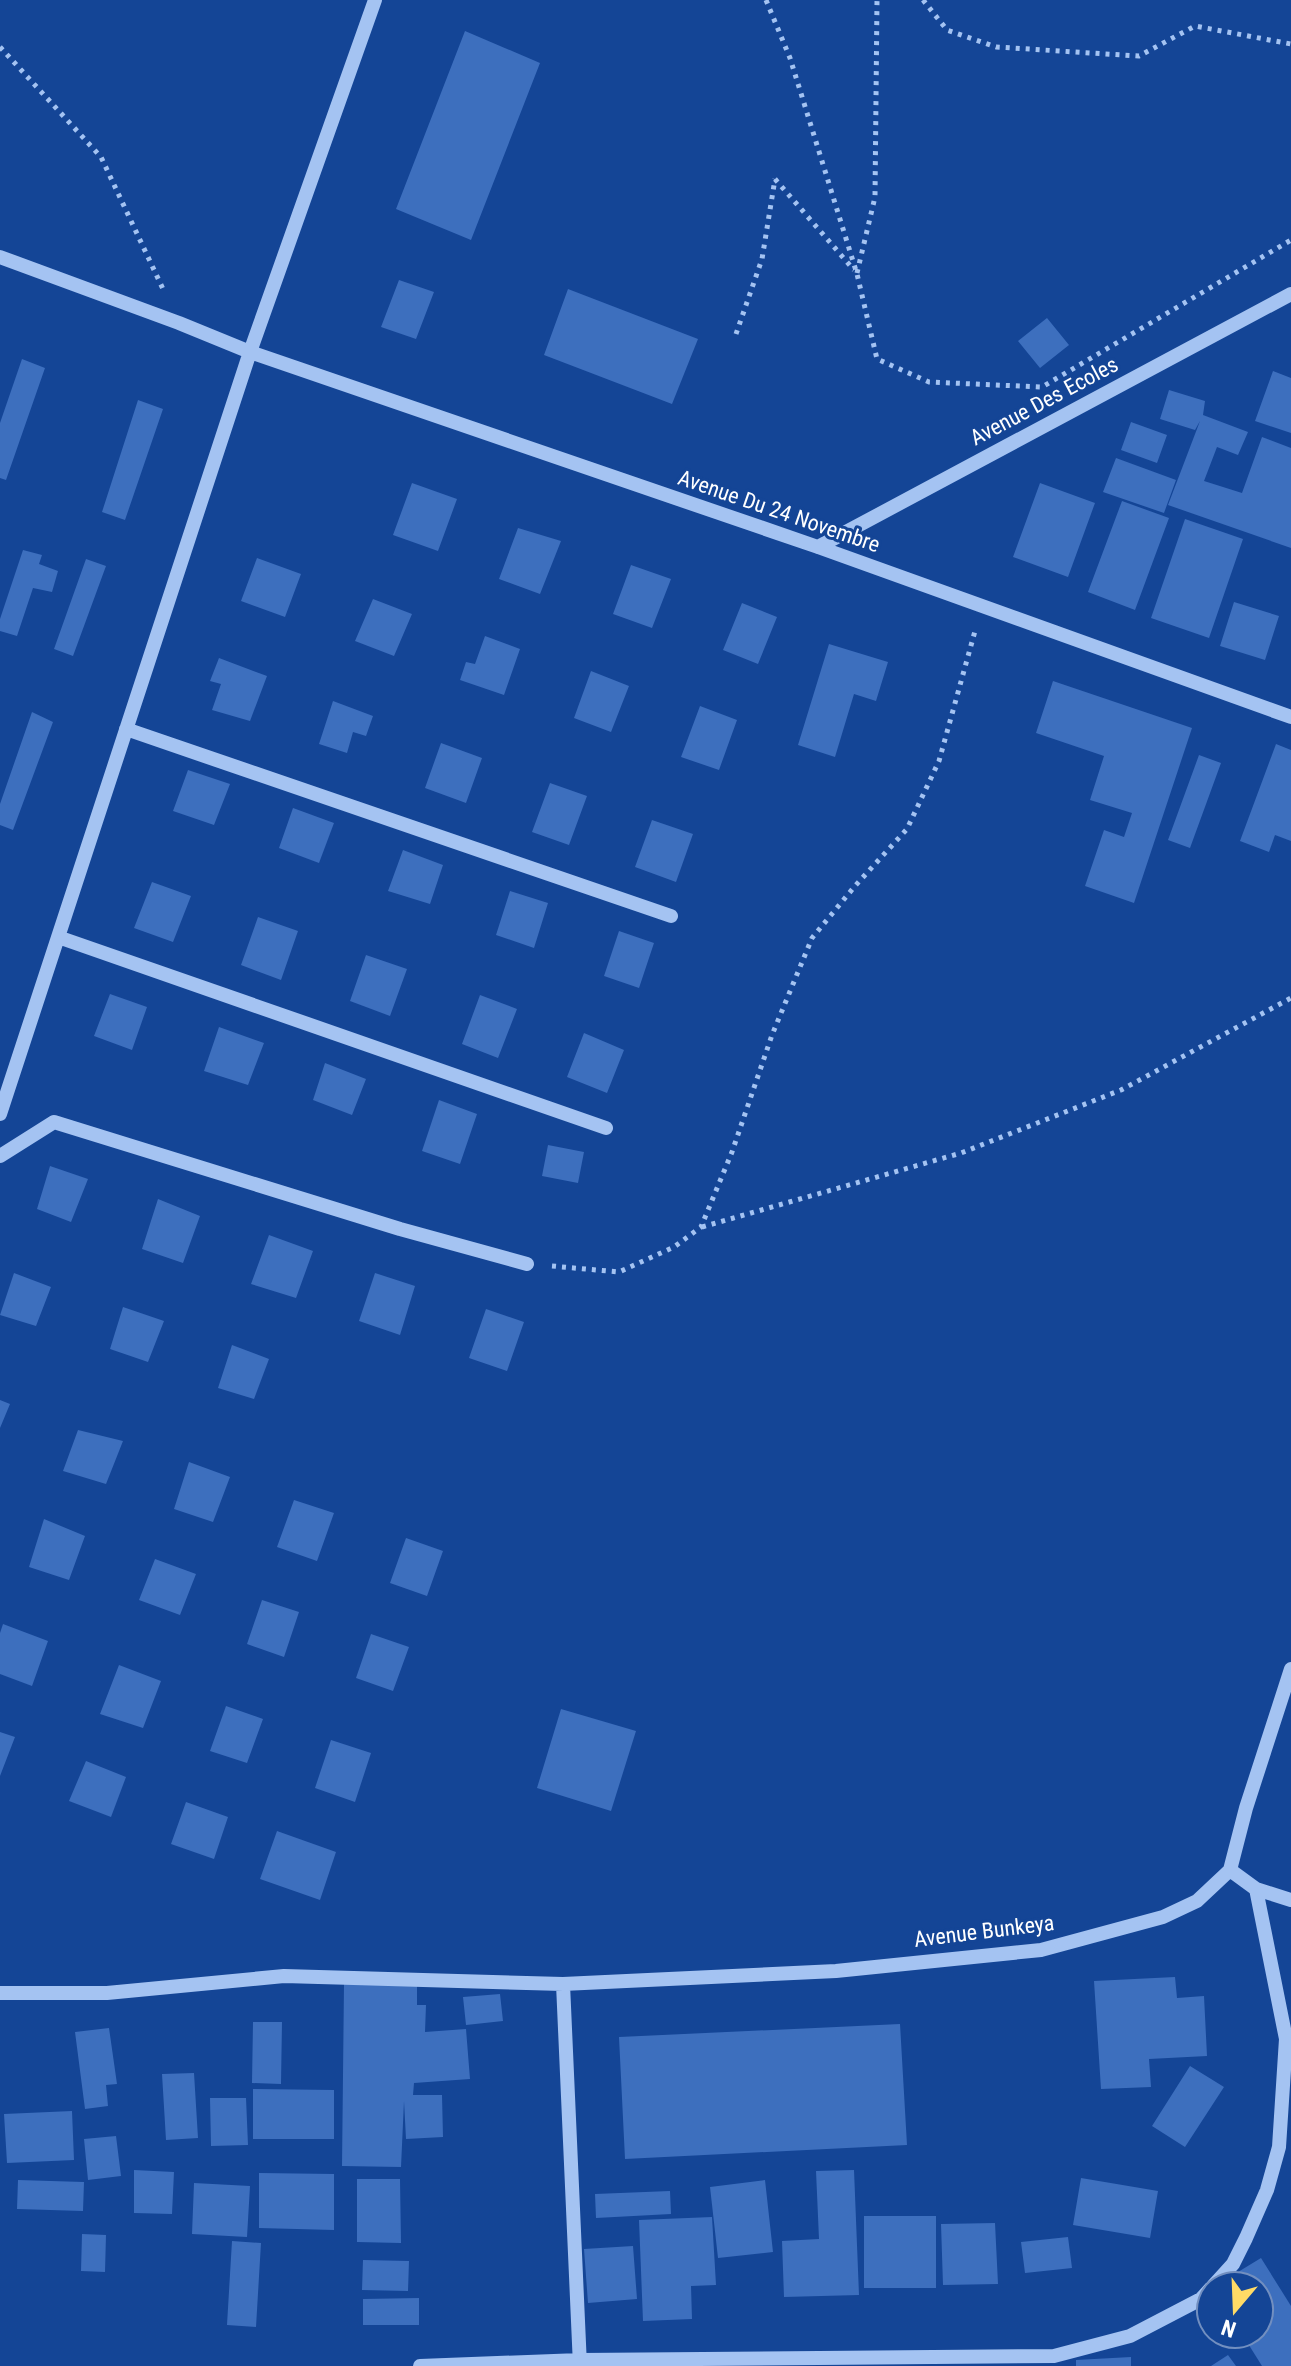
<svg xmlns="http://www.w3.org/2000/svg" width="1291" height="2366" viewBox="0 0 1291 2366" font-family="'Roboto Condensed',sans-serif">
<style>
.building{fill:#3d6fbe}
.lines{fill:none;stroke-linecap:round;stroke-linejoin:round}
.path{stroke:#a4c3f2;stroke-width:5;stroke-dasharray:4 6;stroke-linecap:butt}
.minor{stroke:#a4c3f2;stroke-width:14}
.labels{text-anchor:middle;dominant-baseline:central;stroke-width:6;stroke-linejoin:round;paint-order:stroke}
.street-label{font-size:22px;fill:#fff;stroke:#144596}
</style>
<rect width="100%" height="100%" fill="#144596"/>
<path class="building" d="M465,31L540,63L471,240L396,209Z
M399,280L434,292L416,339L381,327Z
M568,289L698,339L672,404L544,355Z
M1047,318L1069,345L1040,368L1018,341Z
M22,359L45,368L6,480L0,478V423Z
M1273,371L1291,378V433L1255,421Z
M1169,390L1205,401L1203,415L1248,432L1238,455L1217,447L1204,481L1242,493L1262,437L1291,448V548L1168,505L1200,421L1195,430L1160,419Z
M138,400L163,409L125,520L102,512Z
M1131,422L1167,435L1157,463L1121,450Z
M1116,458L1176,480L1164,513L1103,492Z
M412,483L457,499L438,551L393,535Z
M1040,483L1095,503L1068,577L1013,557Z
M1122,501L1169,518L1135,610L1088,592Z
M1185,519L1243,539L1209,638L1151,618Z
M518,528L561,541L540,594L499,579Z
M23,550L42,555L39,564L58,571L52,592L33,588L17,636L0,631V619Z
M257,558L301,574L285,617L241,601Z
M86,559L106,566L73,656L54,649Z
M631,565L671,579L652,628L613,614Z
M373,599L412,614L394,656L355,641Z
M1234,602L1279,616L1265,660L1220,646Z
M742,603L777,617L758,664L723,650Z
M485,636L520,649L504,695L460,680L466,662L475,664Z
M829,644L888,662L876,701L854,694L835,757L798,745Z
M219,658L267,676L250,721L212,710L221,684L210,681Z
M591,671L629,686L611,732L574,718Z
M1053,681L1192,728L1134,903L1085,886L1104,830L1124,837L1132,813L1090,800L1104,756L1036,733Z
M333,701L373,716L366,736L353,732L347,753L319,744Z
M700,706L737,720L719,770L681,757Z
M32,712L53,722L13,830L0,825V804Z
M441,743L482,758L466,803L425,788Z
M1276,744L1291,750V841L1275,835L1269,852L1240,841Z
M1199,755L1221,763L1190,848L1168,840Z
M188,770L230,784L214,825L173,811Z
M550,783L587,796L569,845L532,832Z
M293,808L334,823L319,863L279,848Z
M652,820L693,834L676,882L635,867Z
M403,850L443,865L430,904L388,891Z
M152,882L191,896L173,942L134,928Z
M510,891L548,903L534,948L496,935Z
M258,917L298,931L281,980L241,965Z
M619,931L654,943L639,988L604,976Z
M366,955L407,969L390,1016L350,1001Z
M110,994L147,1007L132,1050L94,1036Z
M480,995L517,1009L498,1058L462,1044Z
M219,1027L264,1043L248,1085L204,1071Z
M584,1033L624,1050L607,1093L567,1077Z
M325,1063L366,1079L352,1115L313,1100Z
M439,1100L477,1114L460,1164L422,1151Z
M548,1145L584,1152L578,1183L542,1176Z
M50,1166L88,1179L71,1222L37,1209Z
M158,1199L200,1216L183,1263L142,1249Z
M269,1235L313,1251L296,1298L251,1284Z
M14,1273L51,1287L36,1326L0,1315Z
M375,1273L415,1286L400,1335L359,1321Z
M123,1307L164,1321L148,1362L110,1349Z
M486,1309L524,1322L507,1371L469,1358Z
M232,1345L269,1359L254,1399L218,1388Z
M0,1400L10,1404L0,1428Z
M78,1430L123,1441L106,1484L63,1471Z
M189,1462L230,1477L213,1522L174,1509Z
M294,1500L334,1513L317,1561L277,1547Z
M44,1519L85,1536L69,1580L29,1567Z
M406,1538L443,1551L427,1596L390,1583Z
M155,1559L196,1574L180,1615L139,1600Z
M262,1600L299,1612L284,1657L247,1644Z
M3,1624L48,1641L32,1686L0,1674V1633Z
M371,1634L409,1647L393,1691L356,1678Z
M119,1665L161,1681L143,1728L100,1714Z
M226,1706L263,1719L247,1763L210,1751Z
M561,1709L636,1731L611,1811L537,1788Z
M0,1732L15,1737L0,1776Z
M331,1740L371,1753L355,1802L315,1788Z
M86,1761L126,1777L111,1817L69,1801Z
M186,1802L228,1817L214,1859L171,1844Z
M277,1831L336,1852L320,1900L260,1879Z
M1175,1977L1177,1998L1204,1996L1207,2056L1149,2059L1151,2087L1101,2089L1094,1981Z
M344,1984L417,1985V2005H426L425,2032L466,2029L470,2079L414,2083L413,2095H442L443,2137L406,2139L404,2101L401,2167L342,2166Z
M500,1994L503,2021L466,2025L463,1997Z
M253,2022H282L281,2084L252,2083Z
M900,2024L907,2145L625,2159L619,2037Z
M109,2028L117,2084L106,2085L108,2106L85,2109L75,2032Z
M1190,2066L1224,2087L1185,2147L1152,2126Z
M194,2073L198,2138L166,2140L162,2074Z
M253,2089L334,2090V2139H253Z
M210,2098H246L248,2145L211,2146Z
M72,2111L74,2160L7,2163L4,2114Z
M116,2136L121,2176L88,2180L84,2139Z
M134,2170L174,2172L172,2214L134,2213Z
M854,2170L859,2295L784,2297L782,2241L819,2239L816,2171Z
M259,2173L334,2174V2230L259,2228Z
M1081,2178L1158,2191L1150,2238L1073,2225Z
M357,2179H400L401,2243L357,2242Z
M18,2180L84,2182L83,2211L17,2209Z
M765,2180L773,2252L718,2258L710,2187Z
M194,2183L250,2186L247,2237L192,2234Z
M670,2191L671,2214L596,2218L595,2194Z
M864,2216H936V2288H864Z
M712,2217L716,2285L691,2286L692,2319L643,2321L639,2220Z
M995,2223L998,2284L943,2285L941,2224Z
M82,2234L106,2235L105,2272L81,2271Z
M1068,2237L1072,2268L1025,2273L1021,2242Z
M232,2241L261,2243L256,2327L227,2325Z
M633,2246L637,2299L588,2303L584,2249Z
M1261,2258L1291,2306V2366H1262L1242,2334H1259V2286H1215Z
M363,2260L409,2261L408,2291L362,2290Z
M419,2298V2325H363V2299Z
M1228,2355L1236,2366H1211Z
M1131,2357V2366H1076V2360Z"/>
<g class="lines">
<path class="path" d="M766,0L790,58L857,274L877,359L929,382L1042,387L1291,240
M923,0L947,30L996,47L1139,56L1195,26L1291,44
M0,47L101,157L163,289
M775,179L854,270
M857,273L875,197L877,0
M736,334L762,259L775,179
M702,1227L961,1153L1121,1090L1291,998
M552,1266L619,1272L674,1247L701,1227L732,1152L772,1035L812,938L855,886L907,829L939,761L975,631"/>
<path class="minor" d="M0,257L179,323L250,352L818,547L1291,717
M818,547L1291,294
M126,729L671,916
M58,937L606,1128
M0,1114L250,352L375,0
M0,1156L54,1122L400,1229L527,1264
M1230,1870L1256,1889L1291,1900
M563,1984L580,2366
M0,1993H107L284,1976L563,1984L836,1971L1041,1950L1163,1917L1197,1901L1230,1870L1246,1808L1291,1669
M1213,2286L1233,2264L1246,2238L1267,2190L1279,2147L1286,2039L1256,1889
M420,2366L580,2360L1054,2356L1130,2336L1201,2299L1211,2288"/>
</g>
<g class="labels">
<g class="street-label">
<text transform="translate(1044 401) rotate(-28)">Avenue Des Ecoles</text>
<text transform="translate(779 511) rotate(19)">Avenue Du 24 Novembre</text>
<text transform="translate(984 1931) rotate(-7)">Avenue Bunkeya</text>
</g>
</g>
<g transform="translate(1235 2310) rotate(199)"><circle r="38" fill="#144596" stroke="#728fc0" stroke-width="2"/>
<path d="M0-6L14 30L0 20L-14 30Z" fill="#ffdb66"/>
<text y="-12" font-size="22" font-weight="bold" text-anchor="middle" fill="#ffffff">N</text>
</g>
</svg>
